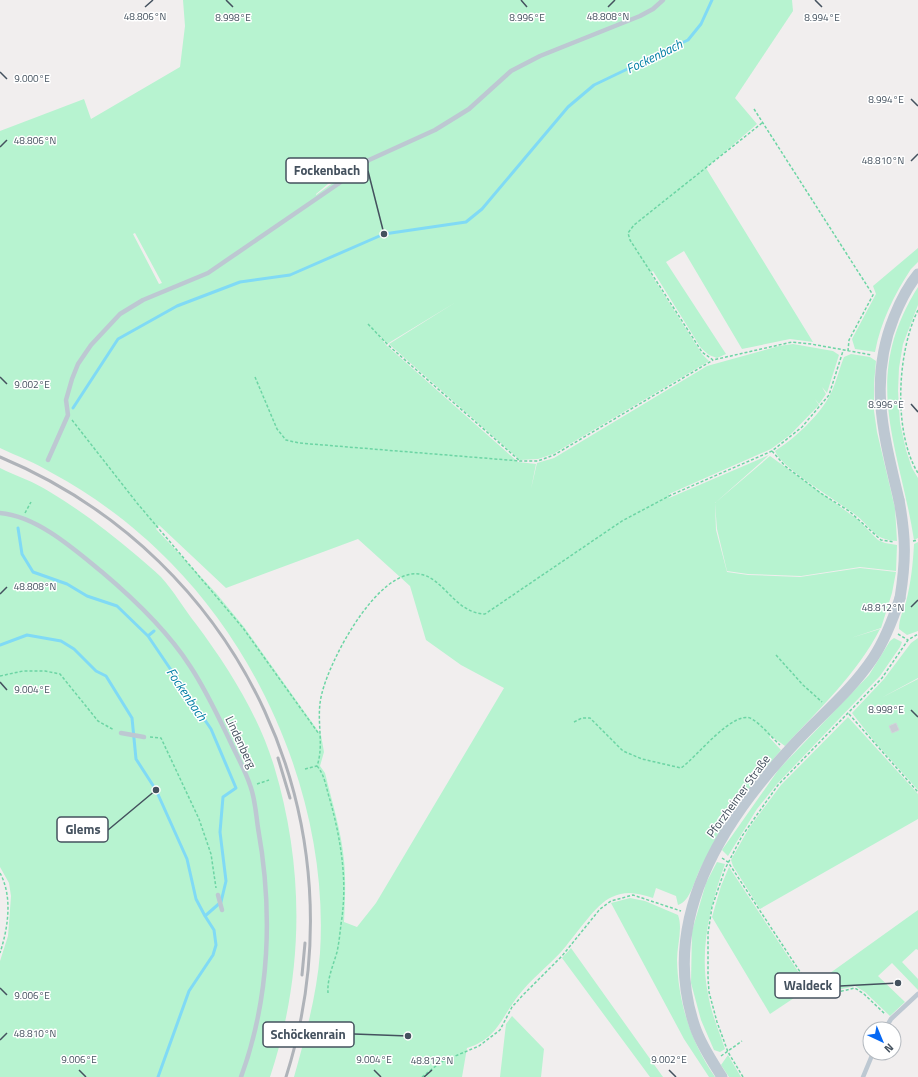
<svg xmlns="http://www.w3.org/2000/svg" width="918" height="1077" viewBox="0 0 918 1077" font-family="'Titillium Web',sans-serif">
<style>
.green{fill:#b7f3d0;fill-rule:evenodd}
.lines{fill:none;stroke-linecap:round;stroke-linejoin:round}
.stream{stroke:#80daf5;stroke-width:3}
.building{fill:#c9cdd4;stroke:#d1d4da}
.path{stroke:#6cd5a4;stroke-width:1.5;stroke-dasharray:3 2;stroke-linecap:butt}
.service{stroke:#bdc8d2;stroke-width:4.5}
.tertiary{stroke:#bdc8d2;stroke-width:11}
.rail{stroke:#afb3b9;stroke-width:3}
.tertiary-bridge{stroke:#bdc8d2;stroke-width:11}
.ticks{fill:none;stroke:#44515e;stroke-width:1.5}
.labels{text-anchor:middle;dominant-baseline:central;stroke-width:3;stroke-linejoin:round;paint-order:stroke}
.street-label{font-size:12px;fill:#44515e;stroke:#fff}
.water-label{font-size:13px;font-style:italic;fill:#027fa5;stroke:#fff}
.ticks-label{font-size:10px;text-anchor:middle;fill:#44515e;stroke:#fff;stroke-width:3;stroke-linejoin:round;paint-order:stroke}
.leader{fill:none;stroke:#44515e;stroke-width:1.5}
.callout-dot{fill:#44515e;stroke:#fff;stroke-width:1.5}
.callout{fill:#fff;stroke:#44515e;stroke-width:1.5}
.callout-label{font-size:13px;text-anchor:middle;font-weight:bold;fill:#44515e}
</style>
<rect width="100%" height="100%" fill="#f1eeee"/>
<path class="green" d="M183,0H792L793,11L735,98L757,124L706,168L813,342L790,339L742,349L684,251L666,262L726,354L717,358L709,355L701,348L653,271L650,273L702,354L709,361L553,454L538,459L520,460L389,344L456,302L387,344L376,332L386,345L518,462L536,464L531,489L537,463L554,458L707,366L779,346L793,344L833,351L839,355L827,393L822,387L826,394L819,404L815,399L819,405L790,435L785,428L790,435L771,449L669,494V498L769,455L715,503L716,530L727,572L748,575L800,577L860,568L896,572L892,593L881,628L851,638L880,629C857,674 819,709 785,746L771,736L769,737L781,750C750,786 724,825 701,867C695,878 691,901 678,905L676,896L656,888L653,898C638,893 626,890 612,897C596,903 573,939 561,952C547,967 530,980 518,996C501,1018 497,1039 467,1048L462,1077H294C305,1038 317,994 320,953C329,813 269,663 171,563C137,528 95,496 52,473C36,463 17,456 0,448V131L84,99L91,119L180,67L185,26ZM358,159L359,164L316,195V194ZM135,233L162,283L159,284L133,234ZM159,525L226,588L358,539L410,586L426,640L461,665L504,688L376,903L357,927L344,922C345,901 346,881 344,860C341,830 332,802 325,773L320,766L324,752L321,735L244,627L216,593L156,529Z
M918,248V262L911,269L907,264L911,269C894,295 881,321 875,352L855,349L852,339L876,294L873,286Z
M918,287V305L903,344L899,368L898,391L900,423L906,450L912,468L918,478V538L914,540C899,444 860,379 918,287Z
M851,354L870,357L876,361L874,384V411L877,432L895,508L897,541C892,541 887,540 882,538C873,534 865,522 857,516C840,502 782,469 775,451C794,439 819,416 830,395C836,384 839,369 844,357Z
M770,456L857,519L878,540L885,543L897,545L896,571L860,567L801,576L748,574L727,571L717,529L715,503Z
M0,468C16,476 35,482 50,492C80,510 109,532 136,555C144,562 153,569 161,577C174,591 184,609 196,624C228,667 258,714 274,766C305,869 304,975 270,1077H0V961L8,936L11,896L9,883L0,867Z
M918,542V631L907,635L899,629C899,619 903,611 906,602C911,583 913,563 914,544Z
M894,638L902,642L900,647L880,676L777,784L757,809L728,856L722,850L779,769L869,675L890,641Z
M918,638V678L881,698L918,679V790L874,741L852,713L884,679L911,643Z
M848,717L918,794V819L760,909L733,866L731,860L749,828L781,785Z
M717,862L725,864C710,905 699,950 708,994C711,1013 719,1031 725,1049L720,1052L714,1050L701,1020L691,983L692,931L706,883Z
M729,867L809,988L770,1014L712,917L721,886Z
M630,898L645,901L678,915C683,929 677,945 677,960C678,1002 691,1042 715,1077H709L684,1039L611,903Z
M918,910V950L916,949L902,962L918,979V990L892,963L878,976L905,1002L890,1016L865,992L855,986L825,993L812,986Z
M571,948L663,1077H650L562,958Z
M512,1016L544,1049L541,1077H500L506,1024Z
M728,1055L741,1077H729L721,1065Z"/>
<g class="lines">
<path class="stream" d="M73,408L118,339L177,306L240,282L290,275L384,234L466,222L482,209L568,107L594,85L688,40L701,24L712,0
M18,528L22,554L33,572L67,584L87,596L117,606L148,636L211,729L236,788L223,797L220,832L226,881L221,902L205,916
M148,636L154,631
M0,645L27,635L61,641L74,649L96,671L106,676L132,718L136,759L156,790L187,859L196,899L205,916L214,930L216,945L213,955L189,991L158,1077"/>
</g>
<path class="building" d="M896,723L899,730L892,733L889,726Z"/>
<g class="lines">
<path class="path" d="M754,109L873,295L849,340L848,351
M762,123L634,225L628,233L630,240L702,352L713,360L792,342L811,344L872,355
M918,310C897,352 893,433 918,473
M368,324L388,345L520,461
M255,377L277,429L286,440L299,443L520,461H538L554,455L713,360
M72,420L137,503L243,628L319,734
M772,451L785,466L822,494L849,511L881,540L894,542
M25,513L31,502
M913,541L918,540
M898,634L908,640
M776,655L803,685L822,702
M0,676L23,671H45L60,674L98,721L114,730
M849,714L918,792
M574,722L582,718H590L623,751L642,759L681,768C696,758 734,708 752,719C762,725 771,737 780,745
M150,737L161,738L199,819L211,854L216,888
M317,766C325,775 326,788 330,800C341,840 348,882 341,924C340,933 339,943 337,952C333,966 327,979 328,993
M305,769L317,766C325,743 315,719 322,693C330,660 377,569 419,574C444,577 454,613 485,614L622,521L671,495L772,451L802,427L829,395L843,351
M257,784L269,780
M722,858L728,862L810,987L825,995L855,988L864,994L885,1014
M0,873C13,897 8,928 0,953
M721,1056L742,1041
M422,1077L441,1062L479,1046L500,1030L512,1007L522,996L562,956L600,909L611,901L633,895L681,911
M743,1077L728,1052L717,1022L709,992L708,977V933L712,907L725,869L742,836L778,785L882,678L908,640L918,634"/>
<path class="service" d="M48,460L68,415L66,400L72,379L78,364L91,345L120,314L143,300L208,273L338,184L369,160L435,130L469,109L511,71L540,56L640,16L653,9L663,0
M0,513C37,516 74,549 102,572C134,599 167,630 190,666C206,690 218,716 230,741C237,756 245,770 250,785C255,798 256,814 258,828C273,911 270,998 241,1077
M121,733L144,737
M218,895L222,910
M885,1029L891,1019L918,994
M863,1077L873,1053"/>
<path class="tertiary" d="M899,500C884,436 868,381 894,317C900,302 908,286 918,274
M722,1077C712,1061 701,1045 695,1027C659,923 719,826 787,752C815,720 849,694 873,658C885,640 893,619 900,598"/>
<path class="rail" d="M0,457C244,559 366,825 286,1077
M278,758L290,798
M302,975L305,943"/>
<path class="tertiary-bridge" d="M899,500C906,538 906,560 900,598"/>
</g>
<path class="ticks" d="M226,0L233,7M521,0L527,7M815,0L822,7M145,7L153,0M608,7L615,0M0,72L7,79M911,99L918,106M0,147L7,140M911,161L918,154M0,377L7,384M911,404L918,412M0,594L7,587M911,607L918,600M0,682L7,690M911,710L918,717M0,988L7,995M0,1040L7,1033M79,1070L86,1077M374,1070L381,1077M669,1070L676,1077M424,1077L432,1070"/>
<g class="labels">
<g class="street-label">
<text transform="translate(241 742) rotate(65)">Lindenberg</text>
<text transform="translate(738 796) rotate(-54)">Pforzheimer Straße</text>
</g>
<g class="water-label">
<text transform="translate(654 56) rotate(-26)">Fockenbach</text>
<text transform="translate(187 694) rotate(56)">Fockenbach</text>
</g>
</g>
<g class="ticks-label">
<text x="145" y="20">48.806°N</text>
<text x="608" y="20">48.808°N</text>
<text x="233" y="21">8.998°E</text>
<text x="527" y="21">8.996°E</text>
<text x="822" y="21">8.994°E</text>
<text x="32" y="82">9.000°E</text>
<text x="886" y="103">8.994°E</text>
<text x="35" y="144">48.806°N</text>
<text x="883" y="164">48.810°N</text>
<text x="32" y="388">9.002°E</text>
<text x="886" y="408">8.996°E</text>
<text x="35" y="590">48.808°N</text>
<text x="883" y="611">48.812°N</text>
<text x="32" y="693">9.004°E</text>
<text x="886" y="713">8.998°E</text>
<text x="32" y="999">9.006°E</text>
<text x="35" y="1037">48.810°N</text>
<text x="79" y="1063">9.006°E</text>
<text x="374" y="1063">9.004°E</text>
<text x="669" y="1063">9.002°E</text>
<text x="432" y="1064">48.812°N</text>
</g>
<path class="leader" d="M384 234L368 171M156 790L108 830M898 983L840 986M408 1036L354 1034"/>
<g class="callout-dot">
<circle cx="384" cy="234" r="4"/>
<circle cx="156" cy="790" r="4"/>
<circle cx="898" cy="983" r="4"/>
<circle cx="408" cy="1036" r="4"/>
</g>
<g class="callout">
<rect x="286" y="158" width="82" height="25" rx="4"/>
<rect x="57" y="817" width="51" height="25" rx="4"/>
<rect x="775" y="973" width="65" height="25" rx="4"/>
<rect x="263" y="1022" width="91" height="25" rx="4"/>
</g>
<g class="callout-label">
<text x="327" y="175">Fockenbach</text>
<text x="83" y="834">Glems</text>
<text x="808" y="990">Waldeck</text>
<text x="308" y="1039">Schöckenrain</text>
</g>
<g transform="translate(882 1041) rotate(136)"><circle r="19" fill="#ffffff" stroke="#b4b9bf"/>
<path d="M0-3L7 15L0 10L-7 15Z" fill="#0668f3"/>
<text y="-6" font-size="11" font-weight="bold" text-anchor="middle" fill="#44515e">N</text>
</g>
</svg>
